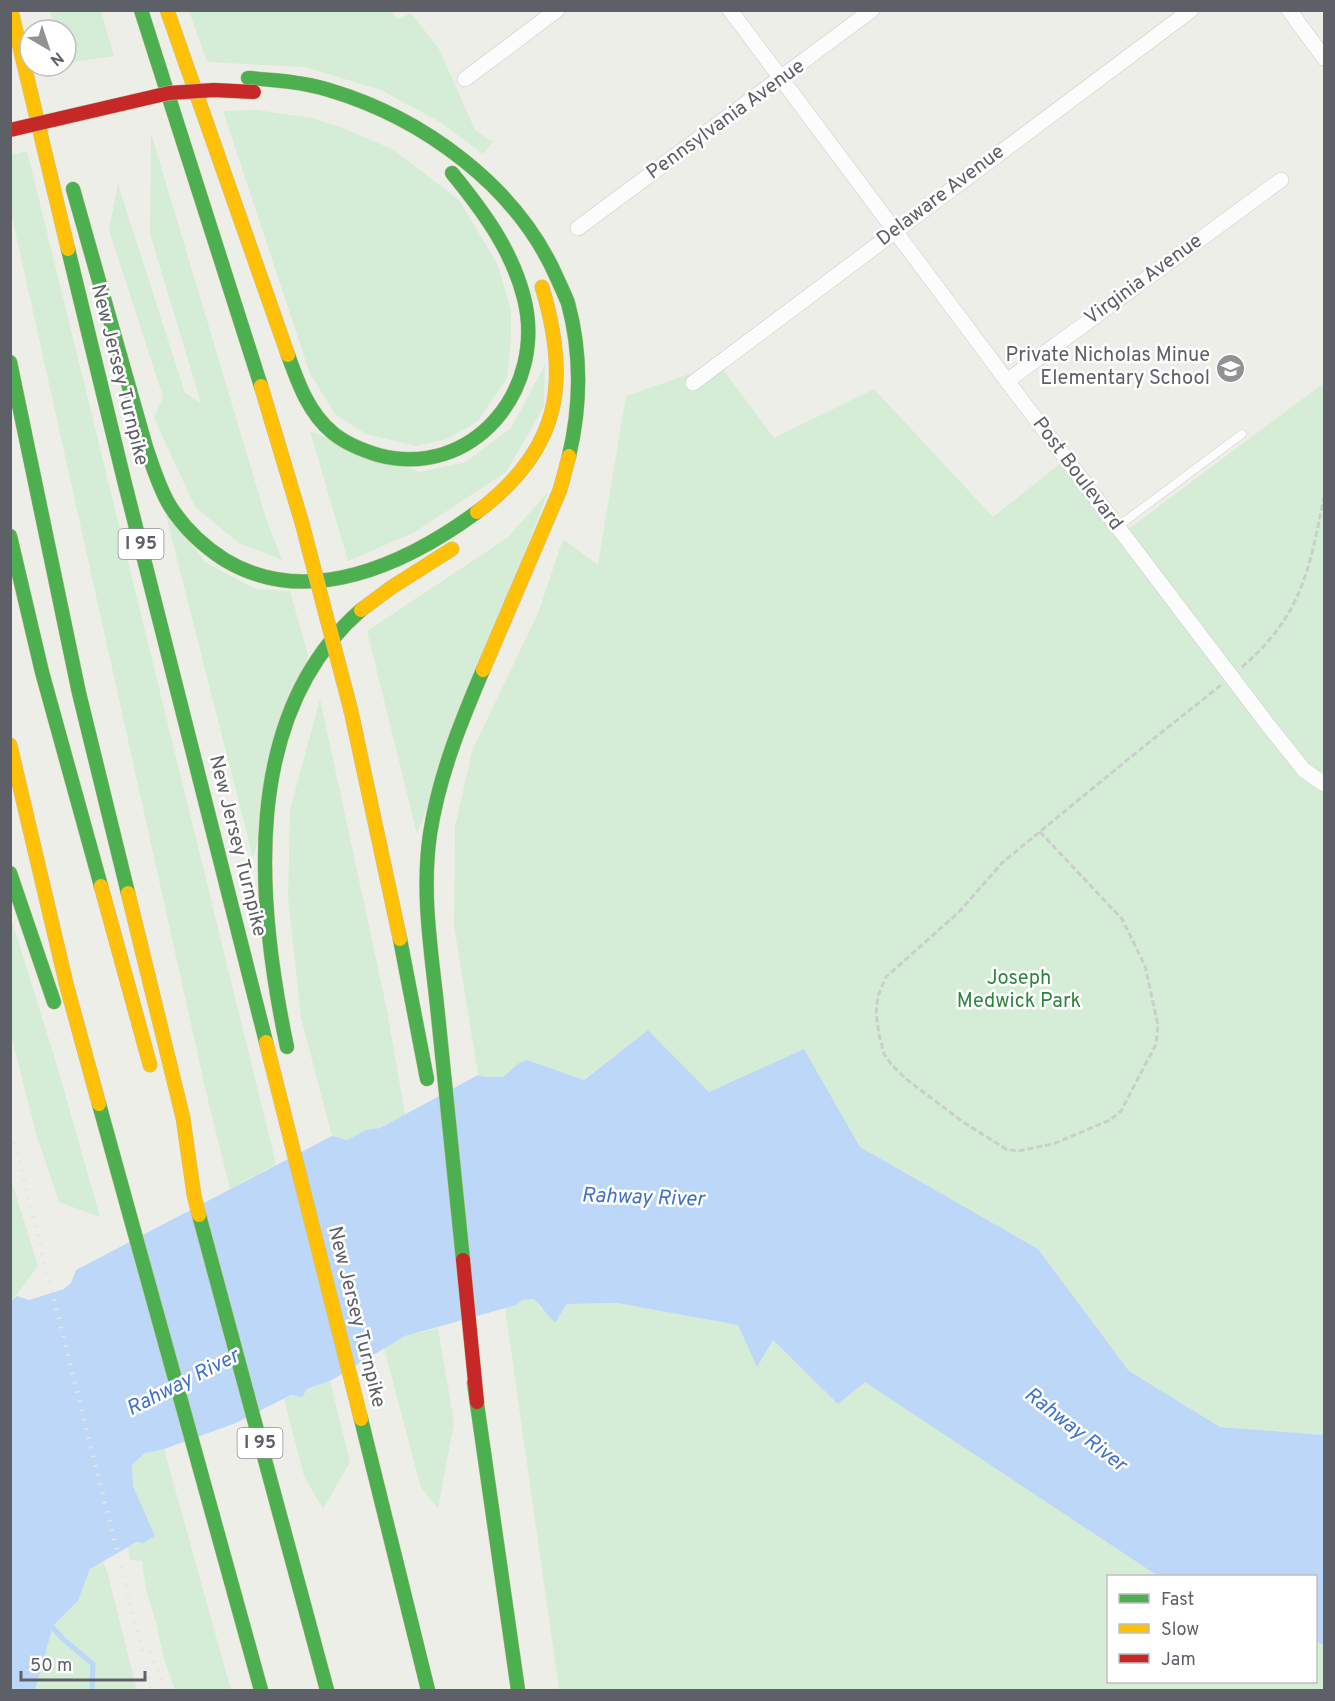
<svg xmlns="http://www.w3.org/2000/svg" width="1335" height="1701" viewBox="0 0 1335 1701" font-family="Overpass,sans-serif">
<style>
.green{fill:#d5ecd6}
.water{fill:#bdd7f8}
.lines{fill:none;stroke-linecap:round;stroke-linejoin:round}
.stream{stroke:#bdd7f8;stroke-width:5}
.lane-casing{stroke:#cacbc9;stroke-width:9}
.street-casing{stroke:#cacbc9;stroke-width:16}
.fast-casing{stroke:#c7be95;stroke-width:15}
.slow-casing{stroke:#c7be95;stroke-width:15}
.jam-casing{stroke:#c7be95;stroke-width:15}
.path{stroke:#cacfcc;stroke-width:3;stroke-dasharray:6 3;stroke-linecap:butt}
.lane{stroke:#fcfcfc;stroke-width:8}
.street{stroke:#fcfcfc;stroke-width:15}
.fast{stroke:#4caf50;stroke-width:14}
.slow{stroke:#ffc107;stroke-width:14}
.jam{stroke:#c62828;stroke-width:14}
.rail{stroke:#e5e5e4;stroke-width:4.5;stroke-dasharray:1.5 8;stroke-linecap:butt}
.slow-bridge-casing{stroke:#c7be95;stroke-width:15;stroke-linecap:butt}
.jam-bridge-casing{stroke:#c7be95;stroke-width:15;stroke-linecap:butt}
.slow-bridge{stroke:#ffc107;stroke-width:14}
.jam-bridge{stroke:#c62828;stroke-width:14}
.labels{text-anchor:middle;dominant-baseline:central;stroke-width:5;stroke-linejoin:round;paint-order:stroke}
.shield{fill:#fff;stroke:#8e9095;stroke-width:1.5}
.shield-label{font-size:18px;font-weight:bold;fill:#5d6067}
.street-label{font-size:20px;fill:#5d6067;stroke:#fff}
.poi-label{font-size:20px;fill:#5d6067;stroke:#fff;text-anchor:end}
.park-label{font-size:20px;fill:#2e853e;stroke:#fff}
.water-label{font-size:21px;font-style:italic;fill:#3f71cd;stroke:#fff}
</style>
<rect width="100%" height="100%" fill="#eeeee9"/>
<path class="green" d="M391,10L397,19L411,13L439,49L475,130L493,142L483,154L440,122L381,90L305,67L207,62L189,11Z
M50,11H101L114,56L66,63V30H55Z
M257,110L311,118L343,128L394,150L459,200L498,265L511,311V336L507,378L478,421L447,439L416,446L366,434L336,415L310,374L223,111Z
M151,133L266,518L282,560L239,543L195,507L154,418L163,397L109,230L118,184L185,393L201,403L150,234Z
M27,151L276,1164L230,1189L206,1092L11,212L10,155Z
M719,364L774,438L874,389L993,517L1071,455L1126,531L1324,383V1435L1220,1427L1129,1371L1038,1249L860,1147L804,1049L709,1092L648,1030L583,1080L527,1060L519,1063L503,1077H485L478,1075L454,925L455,827L472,751L538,613L563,539L598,565L626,396Z
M545,365L544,407L506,472L415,532L348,561L310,431L420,472L466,462L511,428Z
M548,492L417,834L367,631L507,538Z
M164,508L205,562L255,589L290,591L308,655L253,858Z
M320,699L387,1010L405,1115L380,1128L366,1130L347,1140L332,1136L301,1018L288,897L290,810Z
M10,915L56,1062L100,1217L59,1202L37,1137L11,1035Z
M10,1176L38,1266L11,1302H10Z
M534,1299L541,1309L559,1318L567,1304L617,1303L738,1325L757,1366L773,1340L838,1403L864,1381L1158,1576H1108V1682H1316V1642L1324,1645V1690H559L505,1308L523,1300Z
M438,1328L454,1422L438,1508L421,1488L384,1348L405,1336Z
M330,1381L350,1462L323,1509L304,1476L284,1399Z
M164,1449L231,1690H175L164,1659L156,1623L146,1590L142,1561L130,1560L128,1547L155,1536L133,1486L132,1465L145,1453Z
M103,1562L107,1571L137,1690H35L53,1626L78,1601L90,1569Z"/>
<path class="water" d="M648,1030L709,1092L804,1049L860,1147L1038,1249L1129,1371L1220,1427L1324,1435V1645L1316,1642V1576H1158L865,1382L838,1404L773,1340L757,1367L738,1325L617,1303L567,1304L555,1323L534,1299L523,1300L516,1305L405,1336L330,1381L307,1389L302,1397L291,1395L236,1423L164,1449L145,1453L132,1465L133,1486L155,1536L143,1543L137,1542L90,1569L78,1601L53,1626L35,1690H11L10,1302L17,1296L29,1300L64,1289L71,1283L76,1270L332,1136L347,1140L366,1130L380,1128L478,1075L485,1077H503L519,1063L527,1060L584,1080Z"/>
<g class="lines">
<path class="stream" d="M48,1622L63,1639L93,1664L92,1690"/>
<defs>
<path id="lane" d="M1117,527L1242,434"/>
<path id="street" d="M730,10L1007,381L1268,725L1304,770L1324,784
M1289,10L1324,58
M465,79L557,10
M578,228L872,10
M1007,381L1281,180
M693,383L1191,10"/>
<path id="fast" d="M141,10L261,386
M248,78C275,80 303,82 329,90C423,118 517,186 557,278C561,287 565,295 568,303C582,355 581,405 569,456
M73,189L146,447C153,467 159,488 170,506C184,528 203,546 225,560C308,610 406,564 477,512
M68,249L124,480L266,1042
M288,355C298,383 309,414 333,433C346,444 362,450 378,455C473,480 547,389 524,298C512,250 483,211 452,173
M10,362L79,693L128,893
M10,536L42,672L101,886
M10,873L54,1002
M400,939L427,1079
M287,1047C257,905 239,716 361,610
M99,1104L261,1690
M199,1215L327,1690
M463,1260C454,1179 446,1097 438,1015C432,955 421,895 430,834C439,776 460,724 483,670
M474,1383L518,1690
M361,1419L428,1690"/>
<path id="slow" d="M11,10L68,249
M167,10L288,355
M261,386L302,523
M477,512C560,450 571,383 542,287
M361,610L392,587L452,549
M483,670L560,490L569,456
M351,711L400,939
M10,745L67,987L99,1104
M101,886L150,1065
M128,893L183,1118L194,1195L199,1215
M266,1042L361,1419"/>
<path id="jam" d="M463,1260L477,1402"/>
</defs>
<use href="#lane" class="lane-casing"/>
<use href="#street" class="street-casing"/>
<use href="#fast" class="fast-casing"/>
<use href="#slow" class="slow-casing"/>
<use href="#jam" class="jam-casing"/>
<path class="path" d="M1242,667C1302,615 1309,571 1324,497
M1040,832L1122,919L1145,966L1158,1025L1156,1044L1121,1111L1110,1120L1053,1144L1018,1151L1006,1149L963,1122L906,1079L891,1064L884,1054L879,1034L876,1013L878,996L886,977L959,912L1003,862L1132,756L1221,685"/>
<use href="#lane" class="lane"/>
<use href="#street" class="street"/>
<use href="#fast" class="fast"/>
<use href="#slow" class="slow"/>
<use href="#jam" class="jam"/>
<path class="rail" d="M10,1124L152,1690
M150,1652L165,1690"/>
<defs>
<path id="slow-bridge" d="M302,523L351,711"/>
<path id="jam-bridge" d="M10,130L169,93L214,90L254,92"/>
</defs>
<use href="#slow-bridge" class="slow-bridge-casing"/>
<use href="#jam-bridge" class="jam-bridge-casing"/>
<use href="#slow-bridge" class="slow-bridge"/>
<use href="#jam-bridge" class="jam-bridge"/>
</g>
<defs>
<symbol id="school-disc" viewBox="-11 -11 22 22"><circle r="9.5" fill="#909294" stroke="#fff"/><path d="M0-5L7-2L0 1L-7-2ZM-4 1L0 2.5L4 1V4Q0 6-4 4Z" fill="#fff"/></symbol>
</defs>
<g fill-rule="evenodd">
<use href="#school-disc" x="1214" y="352" width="33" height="33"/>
</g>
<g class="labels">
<g class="shield">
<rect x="118.5" y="529" width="45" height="30" rx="4.5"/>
<rect x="237.5" y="1428" width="45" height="30" rx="4.5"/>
</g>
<g class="shield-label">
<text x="141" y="544">I 95</text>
<text x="260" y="1443">I 95</text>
</g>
<g class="street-label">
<text transform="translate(726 120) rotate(-36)">Pennsylvania Avenue</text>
<text transform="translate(941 196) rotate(-37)">Delaware Avenue</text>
<text transform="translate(1144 280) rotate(-36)">Virginia Avenue</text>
<text transform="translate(119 375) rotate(76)">New Jersey Turnpike</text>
<text transform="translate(1077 474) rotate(53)">Post Boulevard</text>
<text transform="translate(237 846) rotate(76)">New Jersey Turnpike</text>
<text transform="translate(356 1317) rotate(76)">New Jersey Turnpike</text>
</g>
<g class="poi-label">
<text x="1210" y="356">Private Nicholas Minue<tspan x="1210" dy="23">Elementary School</tspan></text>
</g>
<g class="park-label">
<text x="1019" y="979">Joseph<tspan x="1019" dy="23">Medwick Park</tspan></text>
</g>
<g class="water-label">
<text transform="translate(643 1198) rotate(2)">Rahway River</text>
<text transform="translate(183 1383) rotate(-27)">Rahway River</text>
<text transform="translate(1075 1430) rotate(38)">Rahway River</text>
</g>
</g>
<rect width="1335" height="1701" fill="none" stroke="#5d6067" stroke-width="24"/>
<rect x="1107" y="1575" width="210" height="108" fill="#ffffff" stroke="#bebfc2" stroke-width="1.5"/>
<rect x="1119" y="1594" width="30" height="9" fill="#4caf50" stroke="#bebfc2" stroke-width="1.5"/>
<text x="1161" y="1605" font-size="18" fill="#5d6067">Fast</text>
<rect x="1119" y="1624" width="30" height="9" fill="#ffc107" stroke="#bebfc2" stroke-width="1.5"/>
<text x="1161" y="1635" font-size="18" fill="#5d6067">Slow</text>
<rect x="1119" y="1654" width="30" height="9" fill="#c62828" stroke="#bebfc2" stroke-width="1.5"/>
<text x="1161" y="1665" font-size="18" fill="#5d6067">Jam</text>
<g transform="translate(48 48) rotate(141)"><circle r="28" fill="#ffffff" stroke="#bebfc2" stroke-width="1.5"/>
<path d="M0-4.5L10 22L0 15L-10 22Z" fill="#909294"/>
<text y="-9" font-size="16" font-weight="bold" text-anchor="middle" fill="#5d6067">N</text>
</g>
<path d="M21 1671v9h124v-9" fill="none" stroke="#5d6067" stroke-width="3"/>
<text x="30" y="1671" font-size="18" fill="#5d6067" stroke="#ffffff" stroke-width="4.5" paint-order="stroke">50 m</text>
</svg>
